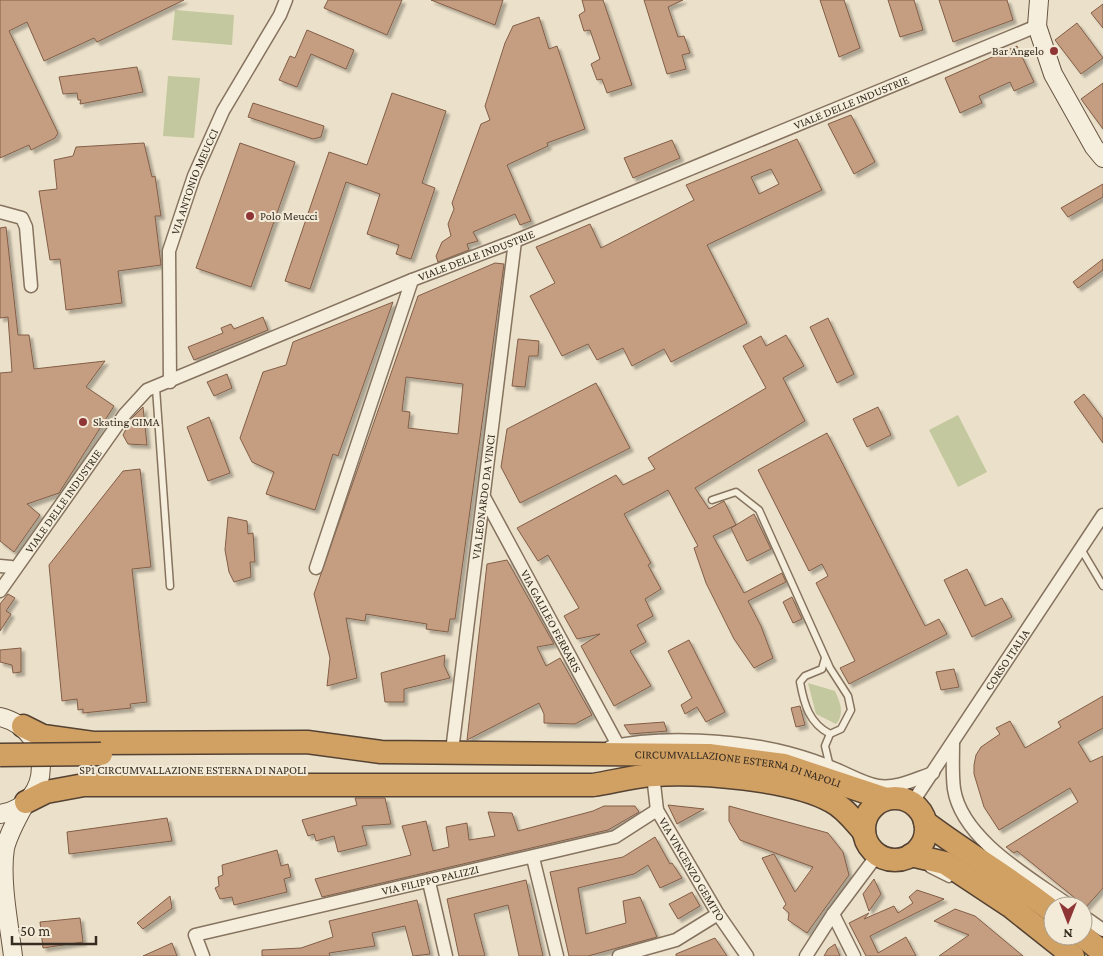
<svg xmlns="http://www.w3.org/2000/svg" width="1103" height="956" viewBox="0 0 1103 956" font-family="'Crimson Pro',serif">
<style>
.green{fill:#c3c89e}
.building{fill:#c59e82;stroke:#825e47;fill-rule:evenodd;filter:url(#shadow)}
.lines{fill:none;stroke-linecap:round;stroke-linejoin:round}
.lane-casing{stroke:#85735f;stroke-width:9}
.street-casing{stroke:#85735f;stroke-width:15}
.secondary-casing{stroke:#675542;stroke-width:20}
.highway-casing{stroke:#544233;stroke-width:25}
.lane{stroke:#f6eedc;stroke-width:6}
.street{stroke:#f6eedc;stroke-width:12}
.secondary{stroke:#f6eedc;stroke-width:18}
.highway{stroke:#d1a063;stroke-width:22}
.highway-bridge-casing{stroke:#544233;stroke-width:25;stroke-linecap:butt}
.highway-bridge{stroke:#d1a063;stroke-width:22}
.poi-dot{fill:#8f3536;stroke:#f3ebd8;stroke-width:2}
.labels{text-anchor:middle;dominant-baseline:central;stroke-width:4;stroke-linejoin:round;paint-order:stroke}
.poi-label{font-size:12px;fill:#372c21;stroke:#f3ebd8;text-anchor:start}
.street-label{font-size:12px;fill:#372c21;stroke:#f3ebd8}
</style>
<defs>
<filter id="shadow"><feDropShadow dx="3.5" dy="3.5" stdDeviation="1" flood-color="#0004"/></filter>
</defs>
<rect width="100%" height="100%" fill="#ebe0c9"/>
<path class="green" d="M175,10L234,15L232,45L172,40Z
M168,76L200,78L194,138L163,136Z
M958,415L987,472L958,487L929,430Z
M808,683L835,691C840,702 845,714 836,724L816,714Z"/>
<path class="building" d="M0,0H184L97,42L94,38L44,61L27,22L9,31L58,133L55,138L31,150L29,145L0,158Z
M328,0H402L387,35L324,8Z
M431,0H503L495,25Z
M582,0H603L632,85L607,93L602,79L597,80L591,64L600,59L590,30L584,31L579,15L585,11Z
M644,0H683L668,7L678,37L684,36L690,53L682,55L686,69L667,74Z
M820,0H844L860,48L839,57Z
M888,0H914L923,30L900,37Z
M939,0H1007L1013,20L953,42Z
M1103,4V28L1091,13Z
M539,17L549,49L557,46L585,129L547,143L548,146L507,165L531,221L520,225L515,214L473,232L478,241L467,244L469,250L438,262L436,256L442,242L451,236L448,224L454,209L452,203L481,124L490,120L485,106L505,43L513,26Z
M1077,23L1103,58L1081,74L1055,40Z
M307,30L354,50L346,69L311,54L297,87L279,80L290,56L295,58Z
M1017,46L1034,82L1014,91L1010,82L979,96L982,103L960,113L945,78Z
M137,67L143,92L80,104L81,100H78L77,93L63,94L59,77Z
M1103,83V129L1081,99Z
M392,93L446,111L422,183L435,188L411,259L396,254L399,245L367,234L380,194L346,182L310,289L285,281L329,152L367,165Z
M253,103L324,126L321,137L313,139L248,117Z
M851,115L875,162L854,174L828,124Z
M797,139L822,190L707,245L747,323L671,362L664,349L632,366L623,348L597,360L588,344L562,356L530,296L555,283L536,247L590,224L601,248L694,200L686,185ZM771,169L779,184L759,194L751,177Z
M672,140L680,158L633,178L624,158Z
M144,143L152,177L155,176L161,216H155L161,265L118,271L122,303L66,310L60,259L50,260L39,191L57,189L54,160L73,156L76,147Z
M240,143L295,162L251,287L196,268Z
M1103,184V197L1068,217L1061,208Z
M6,227L18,335H29L34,369L105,361L86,387L114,406L59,493L27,504L40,515L14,552L0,541V373L12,372L8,317L0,318V228Z
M1103,259V270L1078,288L1073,282Z
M495,263L504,264L455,619H450L448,632L426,629L427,624L366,614L365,621L346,618L357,678L327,686L330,658L314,594L418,296ZM406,377L463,384L458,434L408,428L410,412L402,411Z
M393,302L338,456L333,454L315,510L266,494L274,472L252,462L240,438L263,372L286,365L293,342Z
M263,317L268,330L194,360L188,347L223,333L221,328L231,324L234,329Z
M828,318L854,374L837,383L810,327Z
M786,335L804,366L783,378L805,421L695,488L709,509L724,501L736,525L713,536L744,593L782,573L786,582L748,601L761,626L773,658L754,668L734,639L706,583L694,548L698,546L668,490L624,514L651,563L648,565L661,589L645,599L653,616L637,625L646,642L630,651L651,686L614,706L581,646L600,634L577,639L564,616L579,608L548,555L538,561L517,528L616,475L623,485L655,469L648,458L766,388L743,346L761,336L766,346Z
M518,339L539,341L538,356H529L525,387L512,386Z
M227,374L232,388L214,396L207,382Z
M596,383L630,448L520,503L501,467L507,429Z
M1084,394L1103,419V443L1074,402Z
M143,407L147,445L128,444L123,435L131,419Z
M878,407L891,435L867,447L853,419Z
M209,417L230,473L208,481L187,427Z
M827,433L925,626L939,619L947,634L849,684L840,668L855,661L816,583L828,576L822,564L809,571L758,470Z
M140,469L151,567L132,569L147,702L130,704L131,708L83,713V709L78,710L77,699L62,701L49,565L123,471Z
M754,514L771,549L747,561L731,528Z
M228,517L247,521L248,534L253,533L255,562H250L251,577L234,582L229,572L225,550Z
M507,560L554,644L537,647L546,666L560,658L592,715L575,724L544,723V714L539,703L467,740L487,564Z
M967,569L985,606L1002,598L1012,617L972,637L944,580Z
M8,594L15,598L6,611L11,614L0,631V604Z
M792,597L802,619L793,623L783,602Z
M689,640L725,712L706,722L697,707L685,714L681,705L692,698L668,651Z
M21,648V672L13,673L12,665L0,662V650Z
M445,655L444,665L450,678L404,689V702H385L381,673Z
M954,669L959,687L941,690L936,672Z
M1103,696V728L1078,742L1090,762L1103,756V888L1086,907L1017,851L1014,853L1006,847L1078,802L1070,788L999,830L984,807L974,774V765L976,755L981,747L1000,734L996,728L1010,721L1025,748L1061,727L1058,722Z
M800,706L805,725L796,727L791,708Z
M664,722L667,731L630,734L624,725Z
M355,798H385L391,824L362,826L367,845L338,852L334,836L316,841L314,834L308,836L302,820L357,805Z
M668,805L704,809L677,824Z
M604,806H635L639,812L608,830L322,897L315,879L411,855L402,826L426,821L433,851L449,847L446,827L467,823L469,840L495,836L488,812L512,813L518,831L593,811Z
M729,806L828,833L843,852L849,875L807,933L788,920L789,913L783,908L786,904L762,858L774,854L795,892L813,867L740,840L729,821Z
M167,818L172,841L69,854L67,832Z
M655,837L670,864L672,863L682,878L660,888L648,865L634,874L578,888L586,934L626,923L623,901L640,897L657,937L588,956H569L550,872L623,857Z
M277,850L281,866L288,864L291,877L284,879L287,892L234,905L232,897L220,899L215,888L219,886L218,877L223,875L222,865Z
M874,879L881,894L869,911L863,894Z
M526,880L543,956H519L508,905L474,914L485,956H459L447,899Z
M917,890L944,899L870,936L878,953L906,937L916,956H866L849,923L869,913L864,919L894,906L898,913L913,903L909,897Z
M692,892L700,906L678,919L669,904Z
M170,896L172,908L143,929L137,923Z
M417,900L430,954L413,956L405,926L372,933L375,946L329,953L330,956H262V950L301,948L333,937L329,921Z
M955,909L975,916L1023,956H939L969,935L934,921Z
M80,918L83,942L43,948L40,922Z
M715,938L727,956H676V954Z
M172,943L177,956H143Z
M835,944L840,956H824L828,949Z"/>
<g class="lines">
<defs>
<path id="lane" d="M156,388L170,586
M712,500L736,492L759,510L830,668L848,696L851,710L841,729L830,734L825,746L830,767
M1081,549L1103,586
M825,658L822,669L805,676L800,682C804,704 809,723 830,734
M929,869L949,879"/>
<g id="street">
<path d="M0,212L22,218L26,227L31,286"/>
<path id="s1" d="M170,382L169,251L194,176L223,111L280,15L286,0"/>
<path id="s2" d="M484,497L618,745"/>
<path d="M0,566L11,567"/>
<path d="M316,568L412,280"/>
<path id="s3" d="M0,591L125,414L147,390L412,280L515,241L1037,26"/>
<path d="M953,743C953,758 952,774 954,789C962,840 1031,878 1070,906"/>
<path d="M610,747C660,735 738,740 788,753C807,758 824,764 842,772C853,777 866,784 878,786C897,789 915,779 933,773"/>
<path id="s4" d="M452,751L515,241"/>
<path id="s5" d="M653,775L657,810L718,914L747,956"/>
<path id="s6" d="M912,803L1103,515"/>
<path d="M533,858L557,956"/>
<path d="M429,882L446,956"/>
<path d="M833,914L854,956"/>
<path d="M1083,916L1103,930"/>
<path id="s7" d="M203,956L195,935L615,837L657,810"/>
<path d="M619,956L676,940L718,914"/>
<path d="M806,956L833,914L878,854"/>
</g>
<path id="secondary" d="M1039,0L1037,26L1053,74L1094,147L1103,158
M0,717C54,730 55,805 0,814
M13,956C9,924 0,880 5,848C9,832 18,817 26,802"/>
<g id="highway">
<path id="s8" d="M23,726L43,736L93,743L307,742L381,752L709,755L784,765L886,799"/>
<circle cx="895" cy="829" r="31"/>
<path d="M26,802L46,792L84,785H593C613,782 633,776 654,775C699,772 791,779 831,801C845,808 854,821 864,832"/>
<path d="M925,822C967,854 1012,879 1053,912"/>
<path d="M911,855L945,863L1010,906L1073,956"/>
<path d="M1083,936L1103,953"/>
</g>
</defs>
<use href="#lane" class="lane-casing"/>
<use href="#street" class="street-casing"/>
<use href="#secondary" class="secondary-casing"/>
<use href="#highway" class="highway-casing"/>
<use href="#lane" class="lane"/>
<use href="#street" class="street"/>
<use href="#secondary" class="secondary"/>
<use href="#highway" class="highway"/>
<defs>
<path id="highway-bridge" d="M0,755L101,754"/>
</defs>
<use href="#highway-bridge" class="highway-bridge-casing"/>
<use href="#highway-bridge" class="highway-bridge"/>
</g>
<g class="poi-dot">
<circle cx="1054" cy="51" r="5"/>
<circle cx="250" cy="216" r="5"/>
<circle cx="83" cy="422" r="5"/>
</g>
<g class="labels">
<g class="poi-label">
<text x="1044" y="51" text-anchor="end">Bar Angelo</text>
<text x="260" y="216">Polo Meucci</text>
<text x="93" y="422">Skating GIMA</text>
</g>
<g class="street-label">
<text stroke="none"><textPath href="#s3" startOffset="1010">VIALE DELLE INDUSTRIE</textPath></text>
<text stroke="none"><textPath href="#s1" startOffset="205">VIA ANTONIO MEUCCI</textPath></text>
<text stroke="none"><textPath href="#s3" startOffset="605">VIALE DELLE INDUSTRIE</textPath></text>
<text stroke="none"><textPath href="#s4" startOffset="256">VIA LEONARDO DA VINCI</textPath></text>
<text stroke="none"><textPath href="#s3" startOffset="110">VIALE DELLE INDUSTRIE</textPath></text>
<text stroke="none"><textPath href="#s2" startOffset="141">VIA GALILEO FERRARIS</textPath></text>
<text stroke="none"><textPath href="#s6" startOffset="172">CORSO ITALIA</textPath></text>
<text stroke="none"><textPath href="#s8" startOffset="720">CIRCUMVALLAZIONE ESTERNA DI NAPOLI</textPath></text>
<text x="193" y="770">SP1 CIRCUMVALLAZIONE ESTERNA DI NAPOLI</text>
<text stroke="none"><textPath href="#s5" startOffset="104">VIA VINCENZO GEMITO</textPath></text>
<text stroke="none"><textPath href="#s7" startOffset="264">VIA FILIPPO PALIZZI</textPath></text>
</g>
</g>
<g transform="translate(1068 921) rotate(180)"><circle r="24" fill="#f3ebd8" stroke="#a89f8f"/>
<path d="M0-4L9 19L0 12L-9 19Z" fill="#8f3536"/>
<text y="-8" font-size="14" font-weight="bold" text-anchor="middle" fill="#372c21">N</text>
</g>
<path d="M12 936v8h84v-8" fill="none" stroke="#372c21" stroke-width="2.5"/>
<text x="20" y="936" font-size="15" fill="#372c21" stroke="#f3ebd8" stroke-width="4" paint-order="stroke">50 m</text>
</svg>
